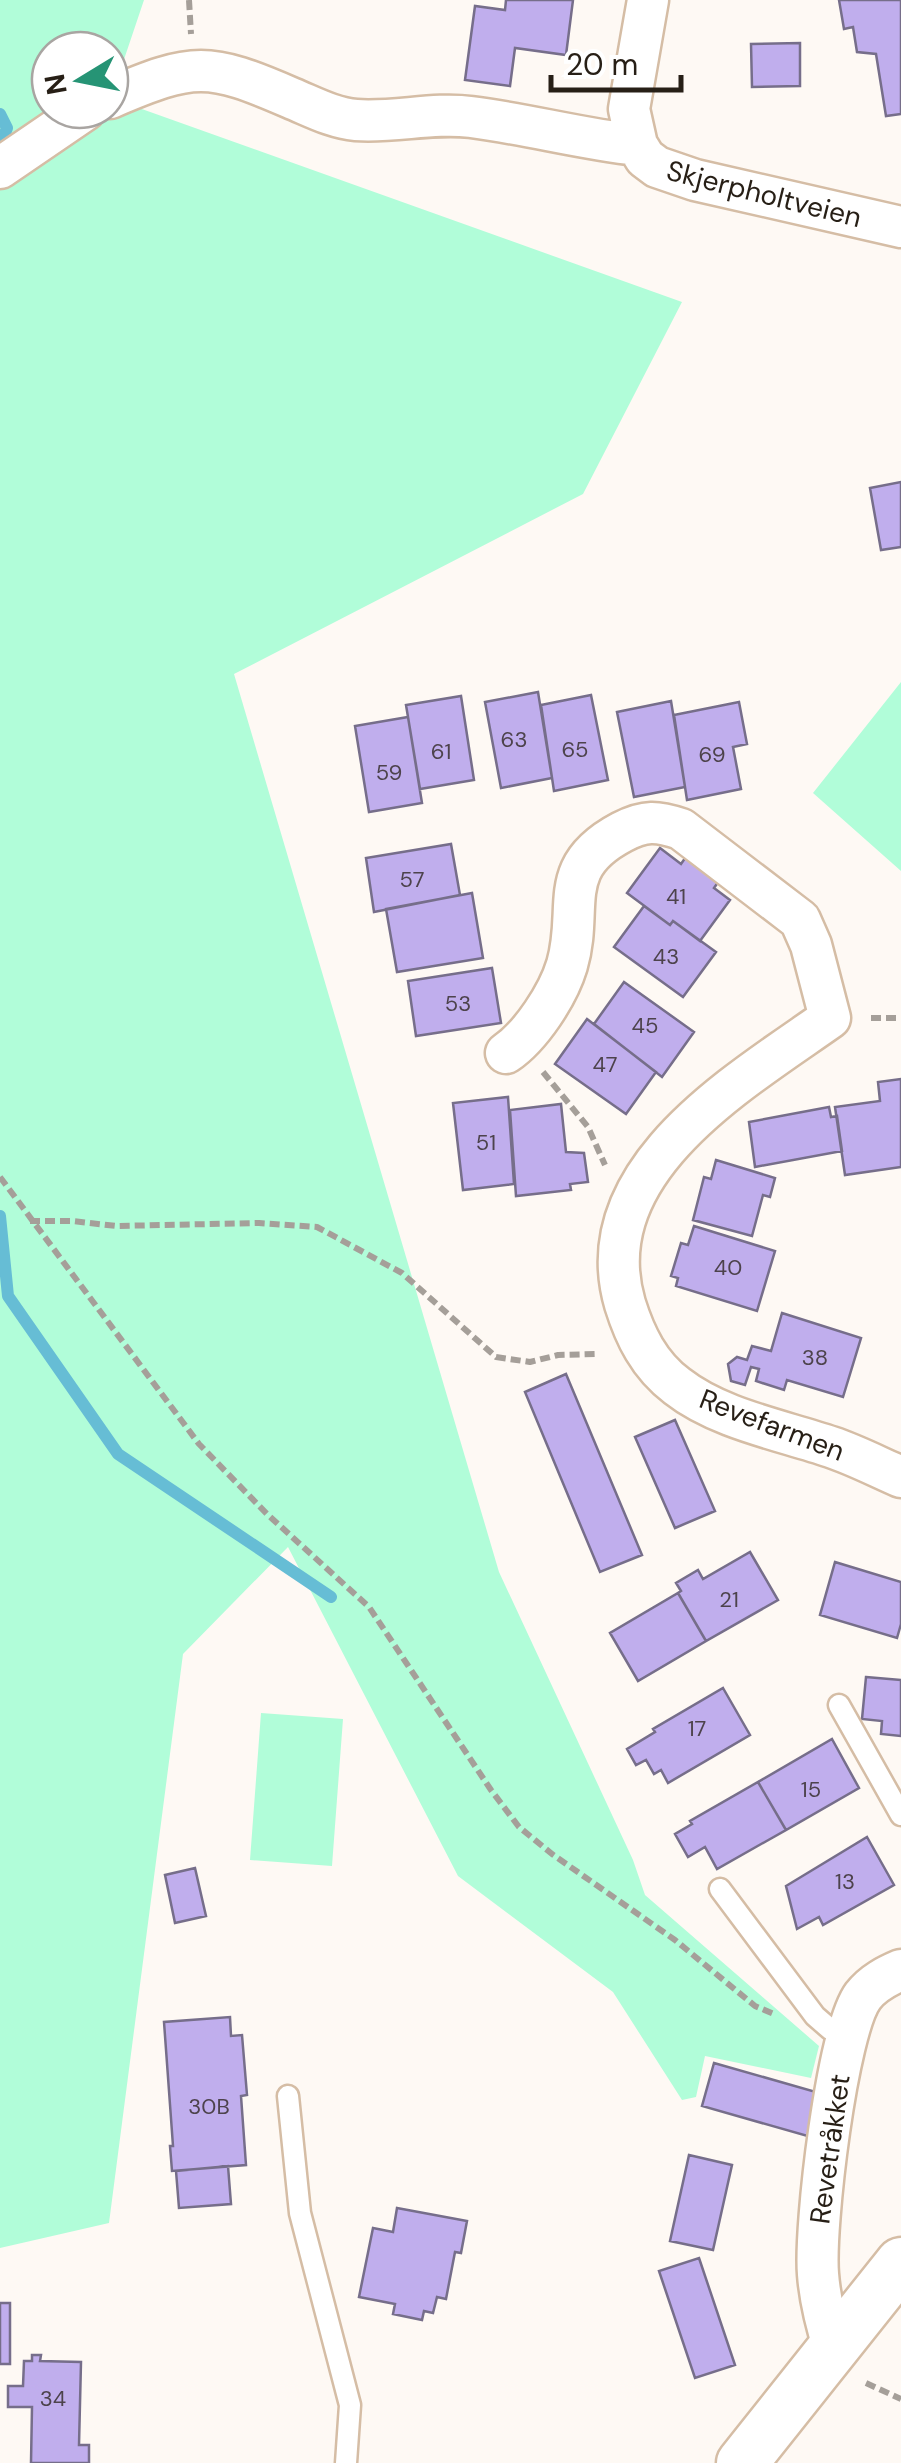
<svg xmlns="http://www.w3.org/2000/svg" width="901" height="2463" viewBox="0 0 901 2463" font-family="'DM Sans',sans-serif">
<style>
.green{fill:#b1fdd9;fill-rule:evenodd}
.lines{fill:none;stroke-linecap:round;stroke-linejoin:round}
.stream{stroke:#66bdd5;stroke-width:12}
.building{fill:#c0aeed;stroke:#766e8a;stroke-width:2.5}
.service-casing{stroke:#d5bda5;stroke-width:25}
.minor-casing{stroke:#d5bda5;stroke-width:45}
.tertiary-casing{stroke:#d5bda5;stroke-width:55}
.path{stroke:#a59f99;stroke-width:6;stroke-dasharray:10 5;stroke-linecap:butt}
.service{stroke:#fff;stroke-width:20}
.minor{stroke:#fff;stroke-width:40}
.tertiary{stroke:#fff;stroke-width:50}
.labels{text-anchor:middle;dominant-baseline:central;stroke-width:8;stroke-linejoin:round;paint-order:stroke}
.number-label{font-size:22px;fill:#4d434c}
.street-label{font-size:28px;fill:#271f16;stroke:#fff}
</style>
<rect width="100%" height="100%" fill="#fef9f4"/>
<path class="green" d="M0,0H144L111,98L682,302L583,494L234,674L499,1572L633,1860L645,1895L819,2046L811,2078L705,2056L696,2097L682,2100L613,1992L458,1876L288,1547L183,1654L109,2223L0,2248ZM50,50H110V110H50Z
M901,682V871L813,793Z
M261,1713L343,1719L332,1866L250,1860Z"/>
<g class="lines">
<path class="stream" d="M0,114L7,128L0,146
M0,1216L8,1296L118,1454L331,1597"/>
</g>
<path class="building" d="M506,0H573L566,55L515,48L510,86L465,80L475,6L505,10Z
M839,0H901V114L886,116L876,54L857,52L853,27L844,29Z
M800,43V86L752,87L751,44Z
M901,482V547L881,550L870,488Z
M538,692L552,778L501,788L485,702Z
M591,695L608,780L554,791L541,705Z
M461,696L474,780L420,789L406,705Z
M671,701L685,787L634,797L617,712Z
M739,702L747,744L733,747L741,789L687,800L674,715Z
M408,717L422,803L369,812L355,726Z
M451,844L460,895L374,912L366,858Z
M660,848L681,864L688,854L721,878L714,888L730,900L700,941L673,921L670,925L627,893Z
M472,893L483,958L397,972L386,909Z
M644,906L670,925L673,921L716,952L683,997L614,947Z
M492,968L501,1023L416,1036L408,981Z
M624,982L694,1032L662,1077L594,1024Z
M587,1019L656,1072L626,1114L555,1064Z
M901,1079V1167L845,1175L835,1107L880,1101L878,1082Z
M508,1097L514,1184L463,1190L453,1103Z
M561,1104L566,1152L584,1153L588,1182L570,1184L571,1190L516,1196L510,1110Z
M829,1107L831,1117L837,1116L842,1151L755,1167L749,1122Z
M716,1160L775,1178L770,1197L763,1195L752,1236L693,1220L704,1177L711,1179Z
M694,1226L775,1251L757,1311L676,1286L678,1278L671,1276L681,1243L688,1245Z
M782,1313L861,1338L843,1397L787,1380L784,1390L756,1381L759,1369L751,1367L745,1385L731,1381L728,1364L737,1357L747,1360L752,1346L771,1351Z
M566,1374L642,1555L600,1572L525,1392Z
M675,1420L715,1511L675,1528L635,1437Z
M750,1552L778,1600L706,1641L678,1593L681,1591L676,1583L698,1570L703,1579Z
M835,1562L901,1582V1624L897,1638L820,1615Z
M678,1593L706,1641L638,1681L610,1633Z
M866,1677L901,1680V1736L881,1734L882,1721L862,1719Z
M723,1688L750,1735L668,1783L661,1770L654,1774L646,1760L636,1765L627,1749L655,1732L653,1729Z
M832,1739L859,1788L786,1830L758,1782Z
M758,1782L786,1830L717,1869L705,1847L688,1857L675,1834L692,1824L690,1821Z
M867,1837L894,1885L823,1925L819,1917L797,1929L786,1886Z
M195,1868L206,1916L175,1923L165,1875Z
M230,2017L231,2036L242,2035L247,2095L241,2096L246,2165L172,2171L170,2146H173L164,2022Z
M714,2063L823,2094L811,2137L702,2106Z
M689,2155L732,2165L713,2250L670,2241Z
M228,2166L231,2204L179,2208L176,2171Z
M397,2208L467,2221L461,2253L455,2252L446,2299L437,2297L433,2313L424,2311L422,2320L393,2314L395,2304L359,2297L373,2228L393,2232Z
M699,2258L735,2365L695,2378L659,2271Z
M0,2303H10V2364H0Z
M32,2355H41L40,2361L81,2362L79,2445H89V2463H31L32,2407H8V2386H23L24,2361H32Z"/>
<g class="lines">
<defs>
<path id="service" d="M839,1705L901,1815
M720,1889L815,2016L830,2029L848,2035
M288,2096L300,2213L350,2405L346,2463"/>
<path id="minor" d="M648,0L629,109L637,145L645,158L657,167L695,180L901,227
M110,98C194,62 208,62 291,98C313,107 333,118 356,120C394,123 433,112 471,117C527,124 581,139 637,145
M0,168L85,110
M506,1053C531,1036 558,995 567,965C584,907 554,868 622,832C645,820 657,821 681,829L800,920L811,945L830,1018C738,1083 586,1171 625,1304C635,1336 649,1365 677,1386C719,1419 781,1430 831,1447C855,1455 878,1467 901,1477
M834,2349C826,2324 820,2301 818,2274C814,2226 837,2031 863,1996C873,1983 887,1976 901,1970"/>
<path id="tertiary" d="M742,2463L901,2263"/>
</defs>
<use href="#service" class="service-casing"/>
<use href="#minor" class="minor-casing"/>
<use href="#tertiary" class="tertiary-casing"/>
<path class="path" d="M189,0L191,34
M871,1018H901
M543,1072L588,1127L605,1165
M0,1177L199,1444L267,1514L369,1607L491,1790L519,1827L552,1854L675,1940L755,2006L774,2014
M30,1221H72L116,1226L259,1223L317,1227L402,1273L496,1357L530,1362L558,1355L599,1354
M866,2383L901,2399"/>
<use href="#service" class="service"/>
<use href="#minor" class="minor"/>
<use href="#tertiary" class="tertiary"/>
</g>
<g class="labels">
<g class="number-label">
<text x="514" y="739">63</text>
<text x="575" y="749">65</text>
<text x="441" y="751">61</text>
<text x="712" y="754">69</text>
<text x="389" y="772">59</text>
<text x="412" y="879">57</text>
<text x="676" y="896">41</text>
<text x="666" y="956">43</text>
<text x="458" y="1003">53</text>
<text x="645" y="1025">45</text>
<text x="605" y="1064">47</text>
<text x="486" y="1142">51</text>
<text x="728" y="1267">40</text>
<text x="815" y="1357">38</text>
<text x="729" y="1599">21</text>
<text x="697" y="1728">17</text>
<text x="811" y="1789">15</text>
<text x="845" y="1881">13</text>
<text x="209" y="2106">30B</text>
<text x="53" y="2398">34</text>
</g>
<g class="street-label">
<text transform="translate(764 194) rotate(14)">Skjerpholtveien</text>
<text transform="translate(772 1425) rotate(21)">Revefarmen</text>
<text transform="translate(830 2149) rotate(-82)">Revetråkket</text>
</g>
</g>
<g transform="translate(80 80) rotate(260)"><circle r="48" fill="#ffffff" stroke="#a9a5a2" stroke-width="2.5"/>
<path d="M0-8L18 38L0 25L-18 38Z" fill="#269475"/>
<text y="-15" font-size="28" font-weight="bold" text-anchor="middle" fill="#271f16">N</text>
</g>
<path d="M551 75v15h130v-15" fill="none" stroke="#271f16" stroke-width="5"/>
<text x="566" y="75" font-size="30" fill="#271f16" stroke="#ffffff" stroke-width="8" paint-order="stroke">20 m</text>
</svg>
